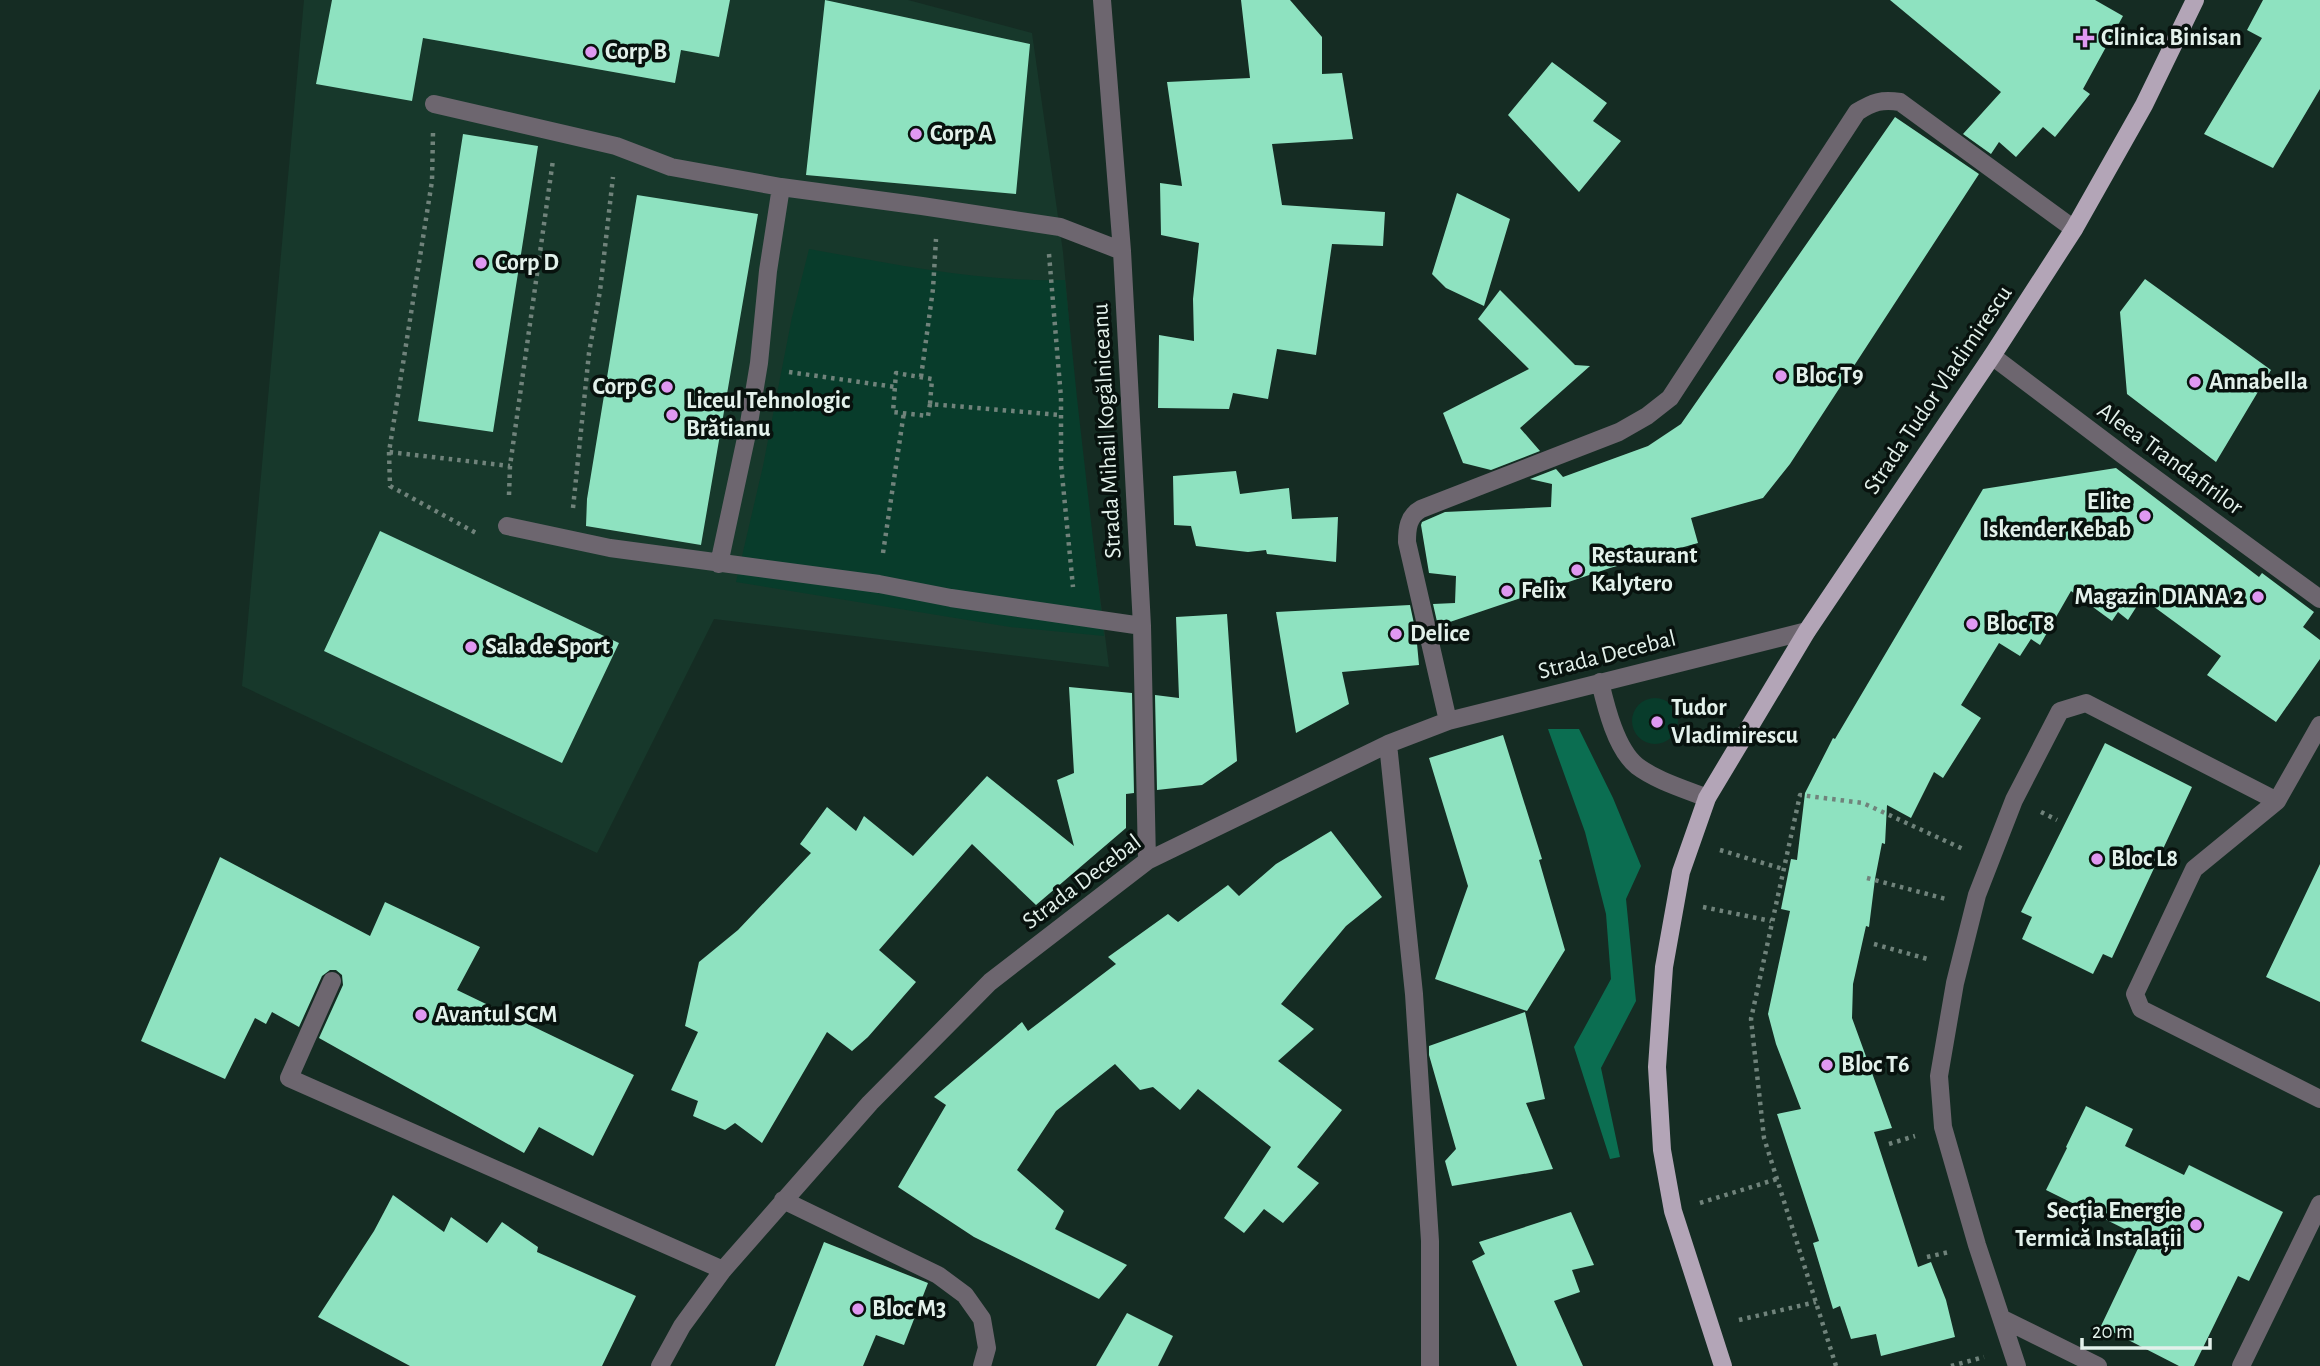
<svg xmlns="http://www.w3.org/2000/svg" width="2320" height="1366" viewBox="0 0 2320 1366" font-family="'Alegreya Sans',sans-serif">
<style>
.built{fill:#17382b}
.green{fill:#083c2b}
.forest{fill:#0b6e51}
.building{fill:#8ee2c0}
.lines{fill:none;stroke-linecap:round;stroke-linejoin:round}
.path{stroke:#70837b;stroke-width:4.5;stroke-dasharray:3.5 5;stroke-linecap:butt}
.minor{stroke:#6d666f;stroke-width:18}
.major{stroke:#b3a5b7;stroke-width:18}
.poi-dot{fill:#df98f1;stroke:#08120e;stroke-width:2.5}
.labels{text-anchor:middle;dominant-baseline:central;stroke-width:7;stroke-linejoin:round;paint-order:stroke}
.poi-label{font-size:24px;font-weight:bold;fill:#e3f1eb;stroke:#08120e;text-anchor:start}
.street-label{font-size:24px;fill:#e3f1eb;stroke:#08120e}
</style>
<rect width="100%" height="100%" fill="#152c23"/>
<path class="built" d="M304,0H908L1032,33L1063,252L1079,432L1109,667L714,619L597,853L242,686Z"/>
<path class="green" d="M809,249C893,264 979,282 1065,280L1077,398L1104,636L1010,627L736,582L763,466L792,317Z
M1632 721a23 23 0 1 1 46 0a23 23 0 1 1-46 0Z"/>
<path class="forest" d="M1548,729H1579L1613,798L1641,866L1626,899L1636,1001L1601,1068L1620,1157L1610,1159L1574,1047L1611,979L1606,914L1585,832Z"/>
<path class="building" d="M332,0H730L719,57L681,50L675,83L423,38L412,101L316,84Z
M825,0L1030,44L1016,194L806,175Z
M1241,0H1290L1322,37V74L1342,73L1353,139L1272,144L1282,205L1385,212L1383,246L1332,244L1316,355L1277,349L1268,399L1233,393L1229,409L1158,408L1159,335L1194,341L1193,299L1199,243L1161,235L1160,183L1182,186L1167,82L1250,78Z
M1890,0H2095L2123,16L2083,89L2090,94L2055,137L2043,127L2016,157L1999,142L1991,154L1963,134L2001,92Z
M2263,0H2320V89L2273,168L2204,134L2262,38L2247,30Z
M1552,62L1607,103L1593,121L1621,141L1579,192L1508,115Z
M1895,117L1979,174L1790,464L1763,498L1691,518L1698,543L1610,568L1438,626L1433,604L1455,603L1456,576L1429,573L1421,525L1422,522L1445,512L1551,507L1552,484L1530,479L1556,469L1563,477L1648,446L1681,424Z
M463,134L538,146L493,432L418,421Z
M1457,193L1510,219L1484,306L1446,288L1432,274Z
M637,195L758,214L701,545L586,526L587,499Z
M2145,279L2271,370L2216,462L2127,394L2120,312Z
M1500,290L1575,365L1590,366L1520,428L1540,451L1491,470L1463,463L1443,413L1529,369L1478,319Z
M2116,468L2259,577L2262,573L2314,612L2303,627L2320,640V659L2276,722L2207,675L2221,656L2142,598L2128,620L2118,612L2112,621L2071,591L2040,645L2031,639L2020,656L1999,643L1961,705L1981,718L1943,778L1934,772L1911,818L1887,805L1885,844L1882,843L1875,879L1869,927L1866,926L1853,984L1852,1018L1892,1128L1874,1132L1918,1267L1931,1262L1946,1300L1955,1337L1881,1356L1876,1334L1851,1339L1840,1306L1833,1309L1813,1243L1819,1241L1777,1114L1801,1109L1776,1044L1768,1014L1790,911L1781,909L1791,859L1797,860L1805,793L1833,738L1835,739L1983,489Z
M1236,471L1240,494L1289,488L1292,519L1338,517L1336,562L1267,554L1266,550L1248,552L1196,546L1191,526L1174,525L1173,476Z
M380,531L619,643L562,763L324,651Z
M1410,605L1416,633L1419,665L1342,672L1349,704L1296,733L1276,612Z
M1227,614L1237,761L1202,785L1157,790L1155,695L1179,698L1176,617Z
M1069,687L1132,693L1134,793L1126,794V828L1036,905L972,844L879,950L916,982L868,1037L852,1051L827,1032L762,1143L735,1123L725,1130L693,1116L698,1101L671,1090L698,1032L685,1026L699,962L738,930L811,853L800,844L827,807L856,831L864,816L913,856L987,776L1074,846L1057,780L1074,773Z
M1503,735L1542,859L1539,860L1565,950L1527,1011L1435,979L1468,886L1429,758Z
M2105,743L2192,787L2112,958L2103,954L2093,974L2022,939L2032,917L2021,912Z
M1331,831L1382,897L1346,926L1281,1004L1314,1029L1278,1061L1342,1110L1297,1167L1319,1183L1283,1223L1264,1209L1244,1233L1224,1218L1271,1147L1198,1089L1180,1110L1153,1087L1140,1090L1115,1064L1056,1111L1017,1170L1064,1211L1055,1229L1127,1265L1099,1299L974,1237L898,1187L946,1105L934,1097L1022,1022L1028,1031L1116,964L1108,957L1168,914L1178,922L1228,885L1239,896L1276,864Z
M220,857L370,936L385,902L480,947L457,990L634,1075L593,1156L539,1127L524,1153L319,1038L343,985L342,975L336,970H330L322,976L299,1027L272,1012L266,1024L255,1018L225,1079L141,1041Z
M2320,864V1002L2266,977Z
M1525,1012L1545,1099L1526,1103L1553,1169L1452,1186L1445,1161L1456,1149L1429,1055V1046Z
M2086,1106L2133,1129L2125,1146L2184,1175L2189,1165L2283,1212L2249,1281L2238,1276L2194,1366H2179L2101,1326L2143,1238L2046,1190L2067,1148L2066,1147Z
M393,1195L444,1232L451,1217L487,1243L502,1222L538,1247L537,1252L636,1296L602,1366H410L318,1317L374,1231Z
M1571,1212L1594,1265L1572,1270L1580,1292L1554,1301L1583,1366H1517L1472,1261L1485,1254L1479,1242Z
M824,1242L928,1283L904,1345L876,1335L863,1366H775Z
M1127,1313L1173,1336L1158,1366H1096Z"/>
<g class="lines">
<path class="path" d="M433,133L432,181L389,452L510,466
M1049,254L1061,398V464L1073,587
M789,372L895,387
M921,377L933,289L936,239
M930,404L928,416L893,412L896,373L932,379L930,404L1060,415
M389,452L390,486L476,533
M509,495L510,466L553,160
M573,508L589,353L600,291L613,177
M883,553L904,412
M2041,812L2057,820
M1720,850L1783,869
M1867,878L1946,899
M1703,907L1771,921
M1874,944L1931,960
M1889,1144L1915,1136
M1700,1203L1777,1179
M1927,1257L1949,1252
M1739,1320L1816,1302
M1836,1366L1764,1138L1751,1019L1800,795L1863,803L1963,849
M1951,1366L1984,1357"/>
<path class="minor" d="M1102,0L1122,251L1142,626L1147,861
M434,104L616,146L671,167L781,187
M1992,356L2123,455L2320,599
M507,526L610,548L879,584L951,598L1142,626
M719,564L748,429L759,363L768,271L781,187L922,206L1060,227L1122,251
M1600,682C1606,707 1616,749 1637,766C1657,781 1685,789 1707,798
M1448,721L1407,542C1407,529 1408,516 1421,509L1619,432L1647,416L1670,398L1857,112C1873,102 1882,99 1900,102L2074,229
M2320,725L2277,801L2194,869L2135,994L2141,1009L2320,1099
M1388,744L1414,994L1430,1241V1366
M332,981L289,1078L723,1270
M783,1200L938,1275L965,1295L982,1319L987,1348L982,1366
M2003,1319L2098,1366
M660,1366L682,1326L723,1270L870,1103L990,982L1147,861L1388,744L1448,721L1807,631
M2017,1366L1977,1245L1943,1127L1939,1076L1955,983L1977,895L2014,800L2060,711L2086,703L2277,801
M2241,1366L2320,1204"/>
<path class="major" d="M1723,1366L1673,1211L1662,1150L1657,1067L1664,967L1681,872L1707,798L1807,631L1992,356L2074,229L2144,105L2195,0"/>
</g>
<g class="poi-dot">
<path d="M2081.5 27.5h7v7h7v7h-7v7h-7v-7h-7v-7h7z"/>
<circle cx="591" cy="52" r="7"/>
<circle cx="916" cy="134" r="7"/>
<circle cx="481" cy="263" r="7"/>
<circle cx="1781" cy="376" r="7"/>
<circle cx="2195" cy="382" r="7"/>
<circle cx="667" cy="387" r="7"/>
<circle cx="672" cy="415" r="7"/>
<circle cx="2145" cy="516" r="7"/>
<circle cx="1577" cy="570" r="7"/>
<circle cx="1507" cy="591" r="7"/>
<circle cx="2258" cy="597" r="7"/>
<circle cx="1972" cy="624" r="7"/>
<circle cx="1396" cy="634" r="7"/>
<circle cx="471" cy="647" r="7"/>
<circle cx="1657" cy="722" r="7"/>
<circle cx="2097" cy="859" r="7"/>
<circle cx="421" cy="1015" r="7"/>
<circle cx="1827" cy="1065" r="7"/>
<circle cx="2196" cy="1225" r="7"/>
<circle cx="858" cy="1309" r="7"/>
</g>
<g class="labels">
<g class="poi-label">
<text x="2101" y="38">Clinica Binisan</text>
<text x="605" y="52">Corp B</text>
<text x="930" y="134">Corp A</text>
<text x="495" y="263">Corp D</text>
<text x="1795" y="376">Bloc T9</text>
<text x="2209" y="382">Annabella</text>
<text x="653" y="387" text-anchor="end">Corp C</text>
<text x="686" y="401">Liceul Tehnologic<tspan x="686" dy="28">Brătianu</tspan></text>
<text x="2131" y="502" text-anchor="end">Elite<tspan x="2131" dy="28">Iskender Kebab</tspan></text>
<text x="1591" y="556">Restaurant<tspan x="1591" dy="28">Kalytero</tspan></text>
<text x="1521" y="591">Felix</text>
<text x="2244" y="597" text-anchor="end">Magazin DIANA 2</text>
<text x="1986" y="624">Bloc T8</text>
<text x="1410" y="634">Delice</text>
<text x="485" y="647">Sala de Sport</text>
<text x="1671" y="708">Tudor<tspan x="1671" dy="28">Vladimirescu</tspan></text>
<text x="2111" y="859">Bloc L8</text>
<text x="435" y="1015">Avantul SCM</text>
<text x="1841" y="1065">Bloc T6</text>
<text x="2182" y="1211" text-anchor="end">Secția Energie<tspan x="2182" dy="28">Termică Instalații</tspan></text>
<text x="872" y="1309">Bloc M3</text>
</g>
<g class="street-label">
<text transform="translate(1938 390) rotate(-56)">Strada Tudor Vladimirescu</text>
<text transform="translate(1107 431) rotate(-93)">Strada Mihail Kogălniceanu</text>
<text transform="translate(2170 459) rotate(36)">Aleea Trandafirilor</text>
<text transform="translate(1607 655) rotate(-14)">Strada Decebal</text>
<text transform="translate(1082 882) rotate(-37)">Strada Decebal</text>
</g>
</g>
<path d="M2082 1338v10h128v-10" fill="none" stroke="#e3f1eb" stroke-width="3.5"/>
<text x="2092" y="1338" font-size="21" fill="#e3f1eb" stroke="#08120e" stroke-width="5" paint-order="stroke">20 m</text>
</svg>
